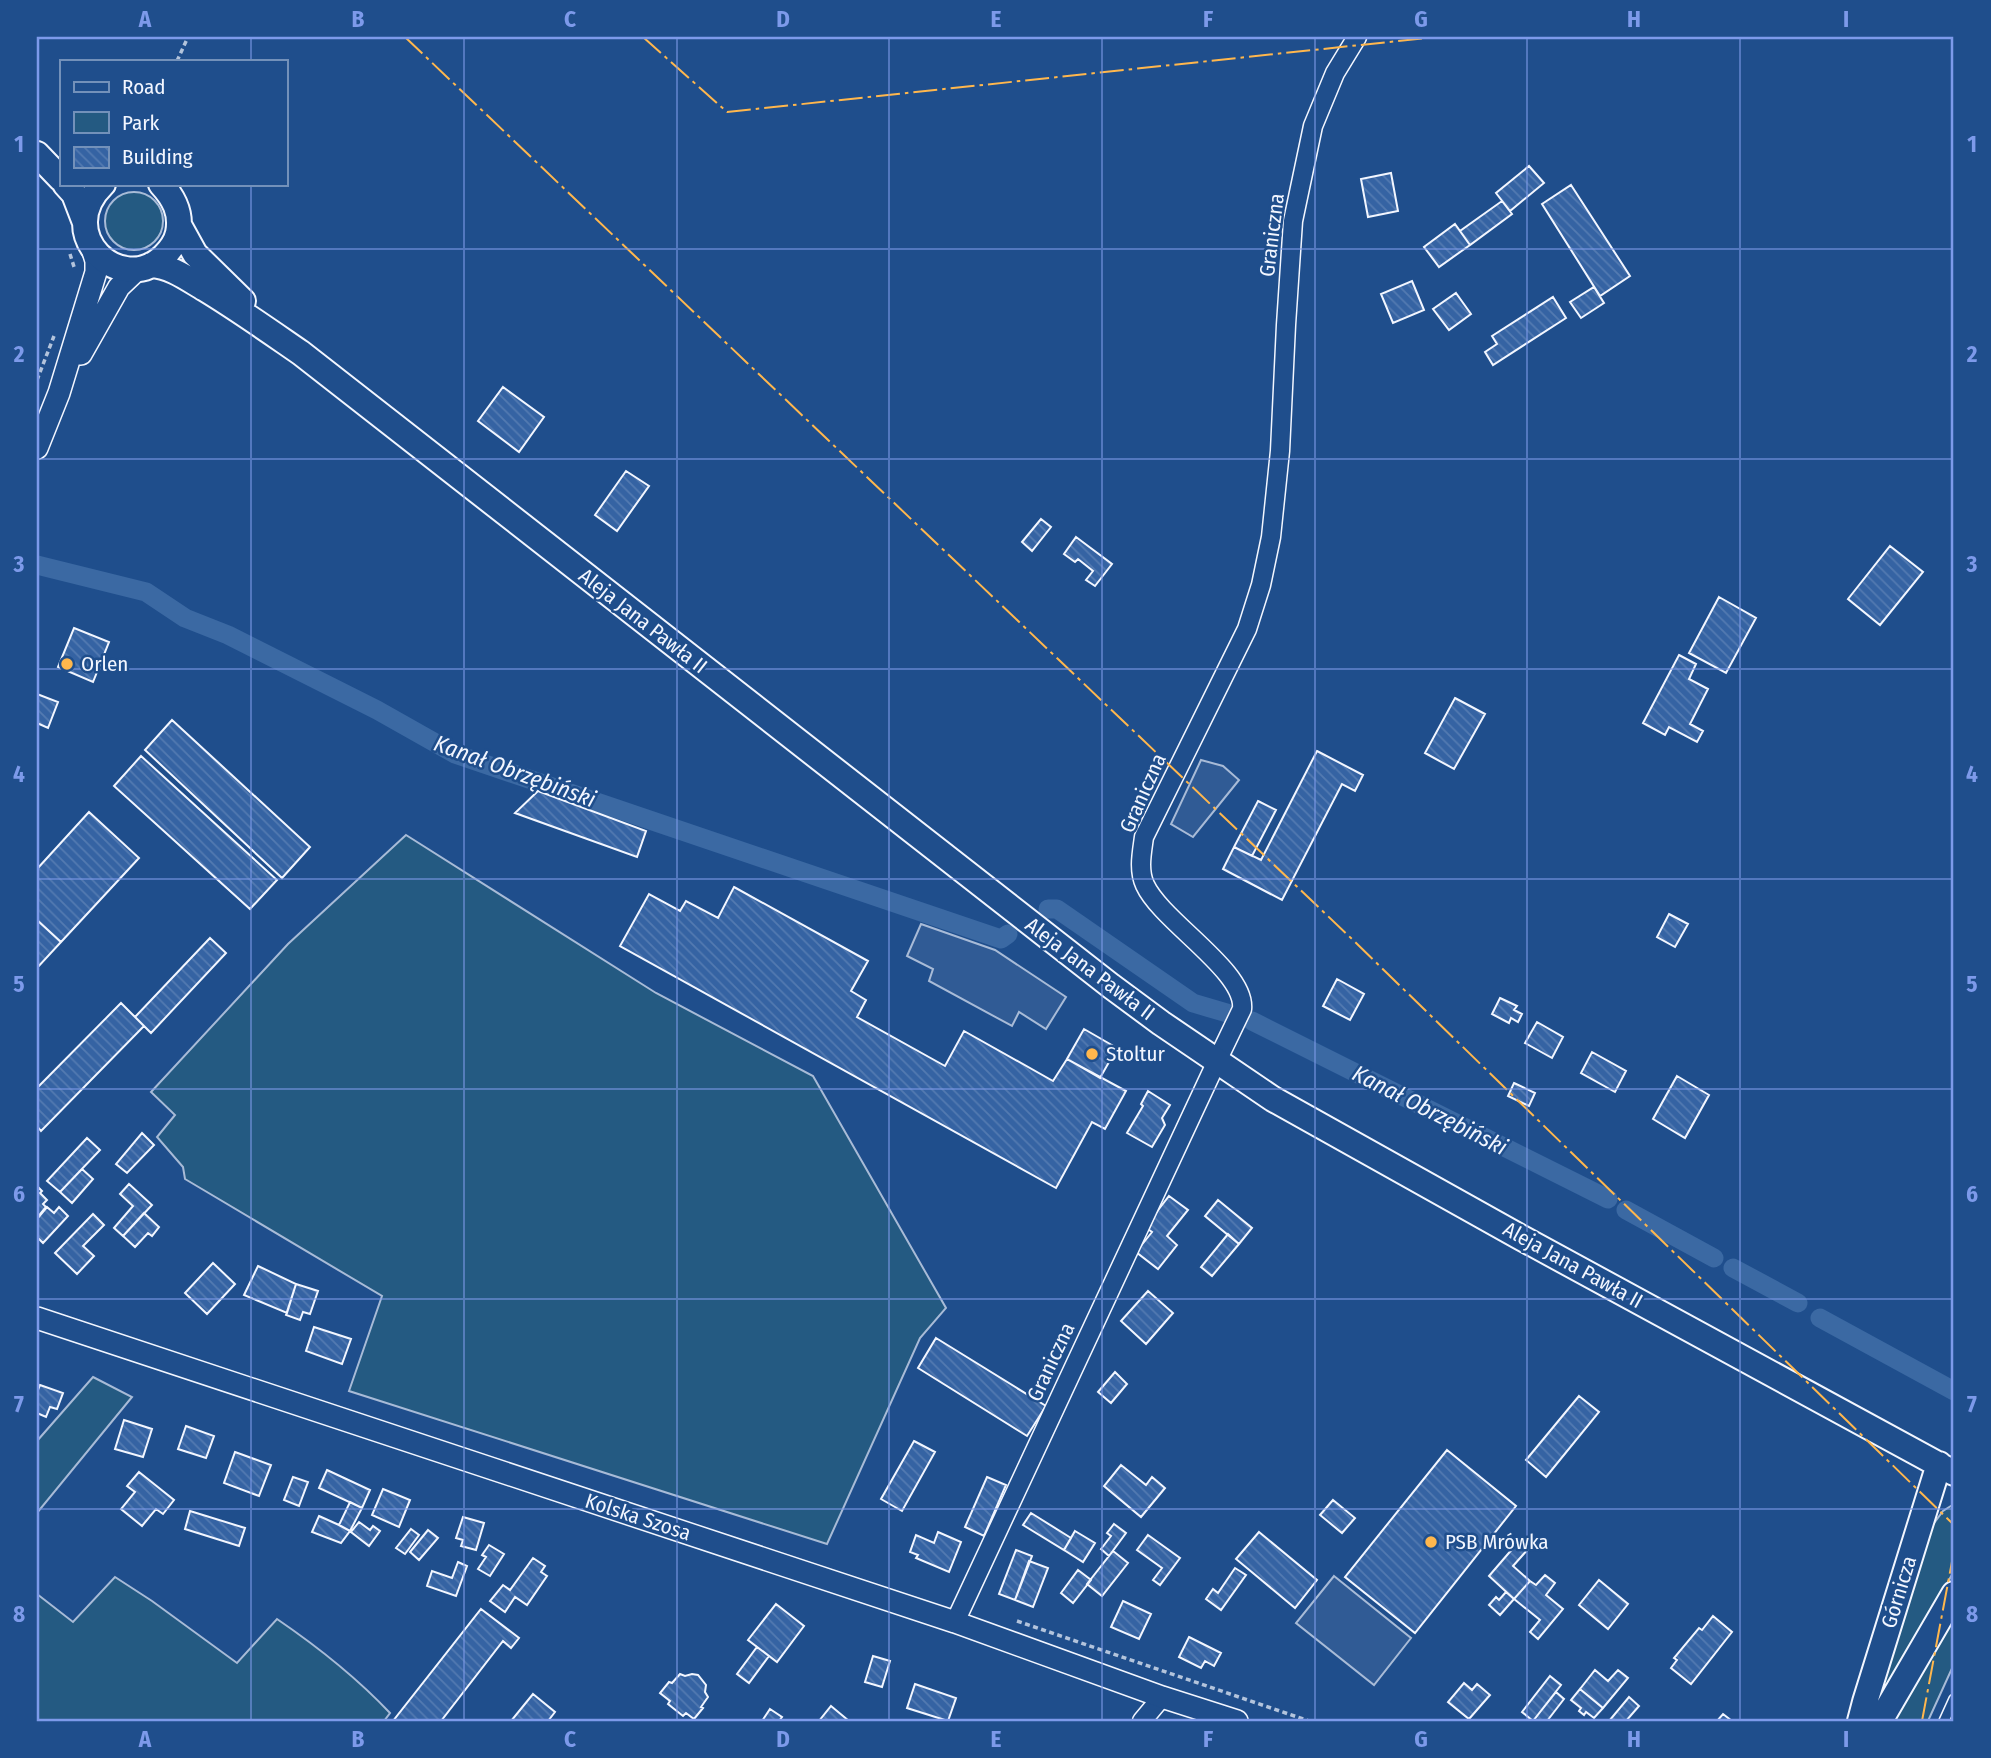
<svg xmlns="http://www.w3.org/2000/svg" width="1991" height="1758" viewBox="0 0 1991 1758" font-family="'Fira Sans Condensed',sans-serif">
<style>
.green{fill:#245a82;stroke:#a8bbd7;stroke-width:2}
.parking{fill:#305b95;stroke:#a8bbd7;stroke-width:2}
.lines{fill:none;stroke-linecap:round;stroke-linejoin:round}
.canal{stroke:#3b69a3;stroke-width:19}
.building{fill:url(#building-back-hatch);stroke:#f2f6ff;stroke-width:2}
.service-casing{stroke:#f2f6ff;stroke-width:12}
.minor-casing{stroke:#f2f6ff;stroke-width:21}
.tertiary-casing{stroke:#f2f6ff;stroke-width:24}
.secondary-casing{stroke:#f2f6ff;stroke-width:28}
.path{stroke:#b3c4dc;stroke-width:3.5;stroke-dasharray:5 3.5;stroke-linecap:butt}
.service{stroke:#1f4e8c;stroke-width:9}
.minor{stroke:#1f4e8c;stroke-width:18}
.tertiary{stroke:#1f4e8c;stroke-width:21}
.secondary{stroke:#1f4e8c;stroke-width:24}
.power{stroke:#ffb74d;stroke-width:2;stroke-dasharray:24 5 3.5 5;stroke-linecap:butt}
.grid{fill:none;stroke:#7d9aea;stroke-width:2;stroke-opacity:0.55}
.poi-dot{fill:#ffb74d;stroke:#1f4e8c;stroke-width:2.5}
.labels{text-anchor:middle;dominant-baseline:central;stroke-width:5;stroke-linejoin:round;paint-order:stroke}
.street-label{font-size:21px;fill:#f2f6ff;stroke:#1f4e8c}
.poi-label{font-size:21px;fill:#f2f6ff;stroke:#1f4e8c;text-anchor:start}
.water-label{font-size:23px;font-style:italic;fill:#f2f6ff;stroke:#1f4e8c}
.neatline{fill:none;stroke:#7d9aea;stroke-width:2.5}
.grid-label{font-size:23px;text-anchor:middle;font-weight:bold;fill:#7d9aea}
</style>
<defs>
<pattern id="building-back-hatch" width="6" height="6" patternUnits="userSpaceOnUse" patternTransform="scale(1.75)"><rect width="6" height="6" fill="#3563a3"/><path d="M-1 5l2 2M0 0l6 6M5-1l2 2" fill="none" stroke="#537ab1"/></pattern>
</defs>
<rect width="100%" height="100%" fill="#1f4e8c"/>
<path class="green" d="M105 221a29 29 0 1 1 58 0a29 29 0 1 1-58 0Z
M406,835L656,993L813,1076L946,1308L920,1338L827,1544L349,1391L382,1296L185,1179L183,1167L157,1137L175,1115L151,1092L288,944Z
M93,1377L132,1397L37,1513V1441Z
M1954,1504V1571L1871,1721L1929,1530L1943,1511Z
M115,1577L152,1601L237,1663L277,1619C318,1647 356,1677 390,1713L384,1721H37V1594L73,1622Z
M1954,1612V1664L1928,1721H1893Z"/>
<path class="parking" d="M1201,760L1223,766L1239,780L1193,837L1171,824Z
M921,924L995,950L1066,997L1046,1029L1019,1012L1012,1026L929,981L933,969L907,956Z
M1334,1576L1411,1638L1374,1685L1296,1623Z"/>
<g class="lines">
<path class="canal" d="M37,565L146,592L185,618L228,635L377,710L455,754L1001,939L1008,934
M1048,909H1057L1193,1003L1227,1013
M1252,1021L1608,1199
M1626,1210L1714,1258
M1733,1268L1798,1303
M1820,1318L1954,1391"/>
</g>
<path class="building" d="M1529,166L1544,183L1510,211L1496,193Z
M1391,173L1398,211L1368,217L1361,179Z
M1571,185L1630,276L1600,296L1542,204Z
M1502,201L1512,214L1470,245L1460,231Z
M1455,224L1470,245L1439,267L1424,247Z
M1412,281L1424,310L1393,323L1381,294Z
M1594,287L1604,303L1581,318L1570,302Z
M1456,293L1471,314L1449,330L1433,309Z
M1553,297L1566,318L1493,365L1485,352L1497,344L1492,336Z
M503,387L544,417L519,452L478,421Z
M626,471L649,486L617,531L595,515Z
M1041,519L1051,527L1032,551L1022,542Z
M1076,537L1112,564L1095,586L1086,580L1093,571L1078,559L1075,562L1064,554Z
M1890,546L1923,572L1880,625L1848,599Z
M1719,597L1756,618L1726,673L1689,653Z
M74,628L109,642L93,682L58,667Z
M1679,655L1696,664L1689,679L1708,689L1690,724L1703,731L1697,742L1669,727L1665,735L1643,723Z
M37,694L58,702L48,728L37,723Z
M1455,698L1485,714L1454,769L1425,753Z
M172,720L310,847L282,878L145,750Z
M1317,751L1363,775L1355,791L1342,784L1282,900L1223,869L1234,847L1261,860Z
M141,756L277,880L250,909L114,786Z
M538,791L646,831L637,857L515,813Z
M1258,801L1276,810L1252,856L1234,847Z
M89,812L139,858L61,942L37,920V869Z
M734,887L868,961L851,991L866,1000L857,1017L945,1066L964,1031L1053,1081L1067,1059L1126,1091L1105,1129L1092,1122L1056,1188L620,946L649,894L680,911L686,901L718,918Z
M1669,914L1688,924L1675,947L1657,937Z
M37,920L61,942L37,968Z
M210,938L226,953L151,1033L135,1017Z
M1337,979L1364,994L1350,1020L1323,1006Z
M1500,998L1517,1006L1514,1010L1522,1014L1518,1022L1511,1018L1509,1023L1492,1014Z
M121,1003L144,1026L41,1131L37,1126V1088Z
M1537,1022L1563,1037L1552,1058L1525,1043Z
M1084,1029L1117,1048L1100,1078L1067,1059Z
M1592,1052L1626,1071L1615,1092L1581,1073Z
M1677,1076L1709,1095L1685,1138L1653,1119Z
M1514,1083L1535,1093L1529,1106L1508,1096Z
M1148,1091L1170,1105L1162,1118L1165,1125L1152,1147L1127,1133L1143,1106L1141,1104Z
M142,1133L154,1145L127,1173L116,1164Z
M87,1138L100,1150L60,1192L47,1181Z
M82,1169L93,1179L72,1203L60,1192Z
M129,1184L152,1205L123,1236L114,1228L133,1206L120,1194Z
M38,1187L42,1191L40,1193L47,1200L43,1204L46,1207L37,1218Z
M1169,1196L1188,1210L1167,1236L1177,1245L1158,1269L1136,1252L1152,1232L1145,1227Z
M1218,1200L1252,1228L1239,1244L1205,1216Z
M47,1207L54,1213L59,1207L68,1216L43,1243L37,1237V1219Z
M144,1213L159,1227L152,1236L148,1233L135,1247L123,1236Z
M93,1214L104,1225L83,1246L94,1256L77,1274L55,1253Z
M1228,1234L1239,1244L1212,1276L1201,1267Z
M213,1263L235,1284L207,1314L185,1293Z
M258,1266L296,1284L287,1313L244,1295Z
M296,1284L318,1291L310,1314L303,1312L300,1320L286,1315Z
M1148,1291L1173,1313L1146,1344L1121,1321Z
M314,1327L351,1339L342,1364L306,1351Z
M936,1338L1046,1406L1027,1436L918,1368Z
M1115,1372L1127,1384L1111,1403L1098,1392Z
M40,1385L63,1393L57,1409L50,1407L46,1417L37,1413V1389L38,1390Z
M1579,1396L1599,1412L1546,1477L1526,1460Z
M124,1420L152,1429L143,1457L115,1449Z
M186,1426L214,1436L206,1458L178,1449Z
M914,1441L935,1452L902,1511L881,1499Z
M1447,1450L1516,1506L1415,1633L1345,1577Z
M235,1452L271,1465L259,1496L224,1483Z
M1121,1465L1146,1485L1152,1477L1165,1488L1141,1517L1104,1486Z
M327,1470L370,1490L362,1508L319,1488Z
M139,1472L174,1500L163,1514L156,1509L142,1526L121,1509L135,1492L127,1486Z
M293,1477L308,1482L299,1506L284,1500Z
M987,1477L1006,1485L984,1536L965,1527Z
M383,1489L410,1500L399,1527L372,1515Z
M1333,1500L1355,1518L1342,1533L1320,1515Z
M350,1502L362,1508L350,1531L339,1525Z
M190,1511L245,1528L239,1546L185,1529Z
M1031,1513L1071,1538L1064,1550L1023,1525Z
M319,1516L339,1525L350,1531L341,1543L312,1532Z
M463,1517L484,1523L476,1550L461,1546L463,1540L456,1538Z
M359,1522L370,1530L373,1526L380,1531L369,1546L351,1532Z
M1114,1524L1126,1533L1109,1556L1101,1549L1111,1536L1107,1533Z
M411,1529L419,1535L405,1554L396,1548Z
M428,1530L438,1538L419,1560L410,1552Z
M1075,1531L1095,1543L1083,1562L1064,1550Z
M938,1532L961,1542L949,1572L916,1558L918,1555L910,1552L916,1535L934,1543Z
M1259,1532L1317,1580L1295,1608L1236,1559Z
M1148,1535L1180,1558L1160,1585L1153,1580L1162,1568L1137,1550Z
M1520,1540L1529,1548L1513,1566L1530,1581L1514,1599L1489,1576Z
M489,1545L504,1554L490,1576L478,1569L486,1557L482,1555Z
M1016,1550L1032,1556L1015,1600L999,1594Z
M1113,1551L1128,1563L1102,1596L1087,1584Z
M533,1558L545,1566L541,1572L547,1576L527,1605L515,1597L505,1612L490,1601L503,1585L510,1590Z
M1029,1561L1048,1568L1033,1607L1015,1600Z
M458,1562L467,1566L456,1596L427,1586L432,1571L452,1578Z
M1235,1568L1246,1575L1221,1610L1206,1599L1213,1589L1218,1593Z
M1078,1570L1091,1580L1073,1603L1061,1593Z
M1545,1575L1555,1583L1546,1595L1563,1609L1538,1639L1530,1632L1540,1620L1514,1599L1530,1581L1536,1585Z
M1599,1580L1628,1604L1608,1629L1579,1605Z
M1506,1592L1514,1599L1500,1615L1489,1605L1496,1597L1499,1600Z
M1123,1601L1151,1614L1139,1639L1111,1627Z
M776,1604L804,1626L777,1662L748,1640Z
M481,1609L519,1638L511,1648L503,1641L441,1721H393Z
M1713,1616L1732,1632L1691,1684L1671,1668L1677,1660L1674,1658L1699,1628L1702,1630Z
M1189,1637L1221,1653L1214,1666L1205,1661L1201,1668L1179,1657Z
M757,1647L769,1656L749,1683L737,1674Z
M873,1656L890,1661L882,1687L865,1682Z
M1595,1670L1608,1681L1618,1670L1628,1678L1603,1708L1580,1689Z
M680,1674L685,1676L692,1674L698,1675L706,1685L705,1692L708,1697L701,1707L703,1708L694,1719L686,1713L683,1716L668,1704L670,1701L660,1693L669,1682L672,1683Z
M1550,1676L1561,1685L1533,1721L1522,1712Z
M1464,1683L1472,1690L1477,1684L1490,1695L1469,1719L1448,1702Z
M915,1684L956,1698L948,1721L907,1708Z
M1580,1689L1603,1708L1594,1718L1586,1712L1584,1715L1579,1711L1581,1708L1571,1700Z
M1556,1692L1564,1699L1547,1721H1533Z
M533,1694L555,1712L548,1721H511Z
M1629,1697L1639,1706L1626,1721H1609Z
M831,1706L849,1721H819Z
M770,1709L782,1717L779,1721H762Z
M1723,1714L1732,1721H1717Z"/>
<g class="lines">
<defs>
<path id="service" d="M1944,1721L1954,1699"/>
<path id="minor" d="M955,1622L1217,1061L1242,1009C1246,971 1162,922 1145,885C1138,870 1142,852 1144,837L1247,629L1261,585L1271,537L1280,451L1286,325L1293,221L1313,126L1335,73L1357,37
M1142,1721L1162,1697"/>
<path id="tertiary" d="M81,354L119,287L138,269
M37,448L59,393L96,272V261L92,248
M37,1318L955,1622L1162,1697L1237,1721"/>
<path id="secondary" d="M37,154L61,179
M65,184L74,194L84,220
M103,184C52,234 121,298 164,256C171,249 176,242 178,233C182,213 174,198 161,184
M179,225L195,254L243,301
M151,265C171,266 188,279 205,289C238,309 269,331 301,353L1111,986L1161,1023L1273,1099L1520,1237L1954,1473
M1860,1721L1865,1702L1939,1464
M1880,1721L1954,1594"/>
</defs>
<use href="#service" class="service-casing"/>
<use href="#minor" class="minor-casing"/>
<use href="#tertiary" class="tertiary-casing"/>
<use href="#secondary" class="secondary-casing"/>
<path class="path" d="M177,61L188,37
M70,254L75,270
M37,380L54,336
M1017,1621L1309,1721"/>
<use href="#service" class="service"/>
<use href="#minor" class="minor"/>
<use href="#tertiary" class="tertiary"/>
<use href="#secondary" class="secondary"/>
<path class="power" d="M405,37L1353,940L1954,1525
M643,37L727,112L1436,37
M1922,1721L1954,1551"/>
</g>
<path class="grid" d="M251,37V61M464,37V1721M677,37V1721M889,37V1721M1102,37V1721M1315,37V1721M1527,37V1721M1740,37V1721M251,184V1721M37,249H1954M37,459H1954M37,669H1954M37,879H1954M37,1089H1954M37,1299H1954M37,1509H1954"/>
<g class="poi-dot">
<circle cx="67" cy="664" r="7"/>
<circle cx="1092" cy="1054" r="7"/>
<circle cx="1431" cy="1542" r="7"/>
</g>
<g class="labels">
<g class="street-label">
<text transform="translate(1272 235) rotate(-83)">Graniczna</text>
<text transform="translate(643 621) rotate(38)">Aleja Jana Pawła II</text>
<text transform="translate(1143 793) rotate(-66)">Graniczna</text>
<text transform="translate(1090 969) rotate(37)">Aleja Jana Pawła II</text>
<text transform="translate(1573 1265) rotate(29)">Aleja Jana Pawła II</text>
<text transform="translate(1051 1362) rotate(-65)">Graniczna</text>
<text transform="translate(638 1517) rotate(18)">Kolska Szosa</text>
<text transform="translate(1899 1592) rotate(-73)">Górnicza</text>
</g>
<g class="poi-label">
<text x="81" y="664">Orlen</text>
<text x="1106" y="1054">Stoltur</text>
<text x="1445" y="1542">PSB Mrówka</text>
</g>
<g class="water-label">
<text transform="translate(515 771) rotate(20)">Kanał Obrzębiński</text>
<text transform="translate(1430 1110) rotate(27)">Kanał Obrzębiński</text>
</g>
</g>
<rect width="1991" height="1758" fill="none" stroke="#1f4e8c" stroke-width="77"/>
<rect x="60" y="60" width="228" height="126" fill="#1f4e8c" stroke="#7391ba" stroke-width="2"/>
<rect x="74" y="82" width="35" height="10" fill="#1f4e8c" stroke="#7391ba" stroke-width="2"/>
<text x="122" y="94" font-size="21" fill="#f2f6ff">Road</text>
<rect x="74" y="112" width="35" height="21" fill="#245a82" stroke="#7391ba" stroke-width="2"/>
<text x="122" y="130" font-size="21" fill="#f2f6ff">Park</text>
<rect x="74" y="147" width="35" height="21" fill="url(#building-back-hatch)" stroke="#7391ba" stroke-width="2"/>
<text x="122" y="164" font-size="21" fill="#f2f6ff">Building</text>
<rect x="38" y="38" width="1914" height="1682" class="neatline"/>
<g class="grid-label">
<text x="145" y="27">A</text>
<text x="358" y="27">B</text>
<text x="570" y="27">C</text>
<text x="783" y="27">D</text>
<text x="996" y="27">E</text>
<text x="1208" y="27">F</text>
<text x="1421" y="27">G</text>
<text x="1634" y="27">H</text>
<text x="1846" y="27">I</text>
<text x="19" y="152">1</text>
<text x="1972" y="152">1</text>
<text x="19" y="362">2</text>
<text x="1972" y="362">2</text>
<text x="19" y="572">3</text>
<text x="1972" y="572">3</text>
<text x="19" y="782">4</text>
<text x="1972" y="782">4</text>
<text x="19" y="992">5</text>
<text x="1972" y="992">5</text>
<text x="19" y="1202">6</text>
<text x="1972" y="1202">6</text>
<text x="19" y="1412">7</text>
<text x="1972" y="1412">7</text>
<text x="19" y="1622">8</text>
<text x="1972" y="1622">8</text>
<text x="145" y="1747">A</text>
<text x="358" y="1747">B</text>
<text x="570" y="1747">C</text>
<text x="783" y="1747">D</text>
<text x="996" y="1747">E</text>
<text x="1208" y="1747">F</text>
<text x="1421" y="1747">G</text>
<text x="1634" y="1747">H</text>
<text x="1846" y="1747">I</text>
</g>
</svg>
